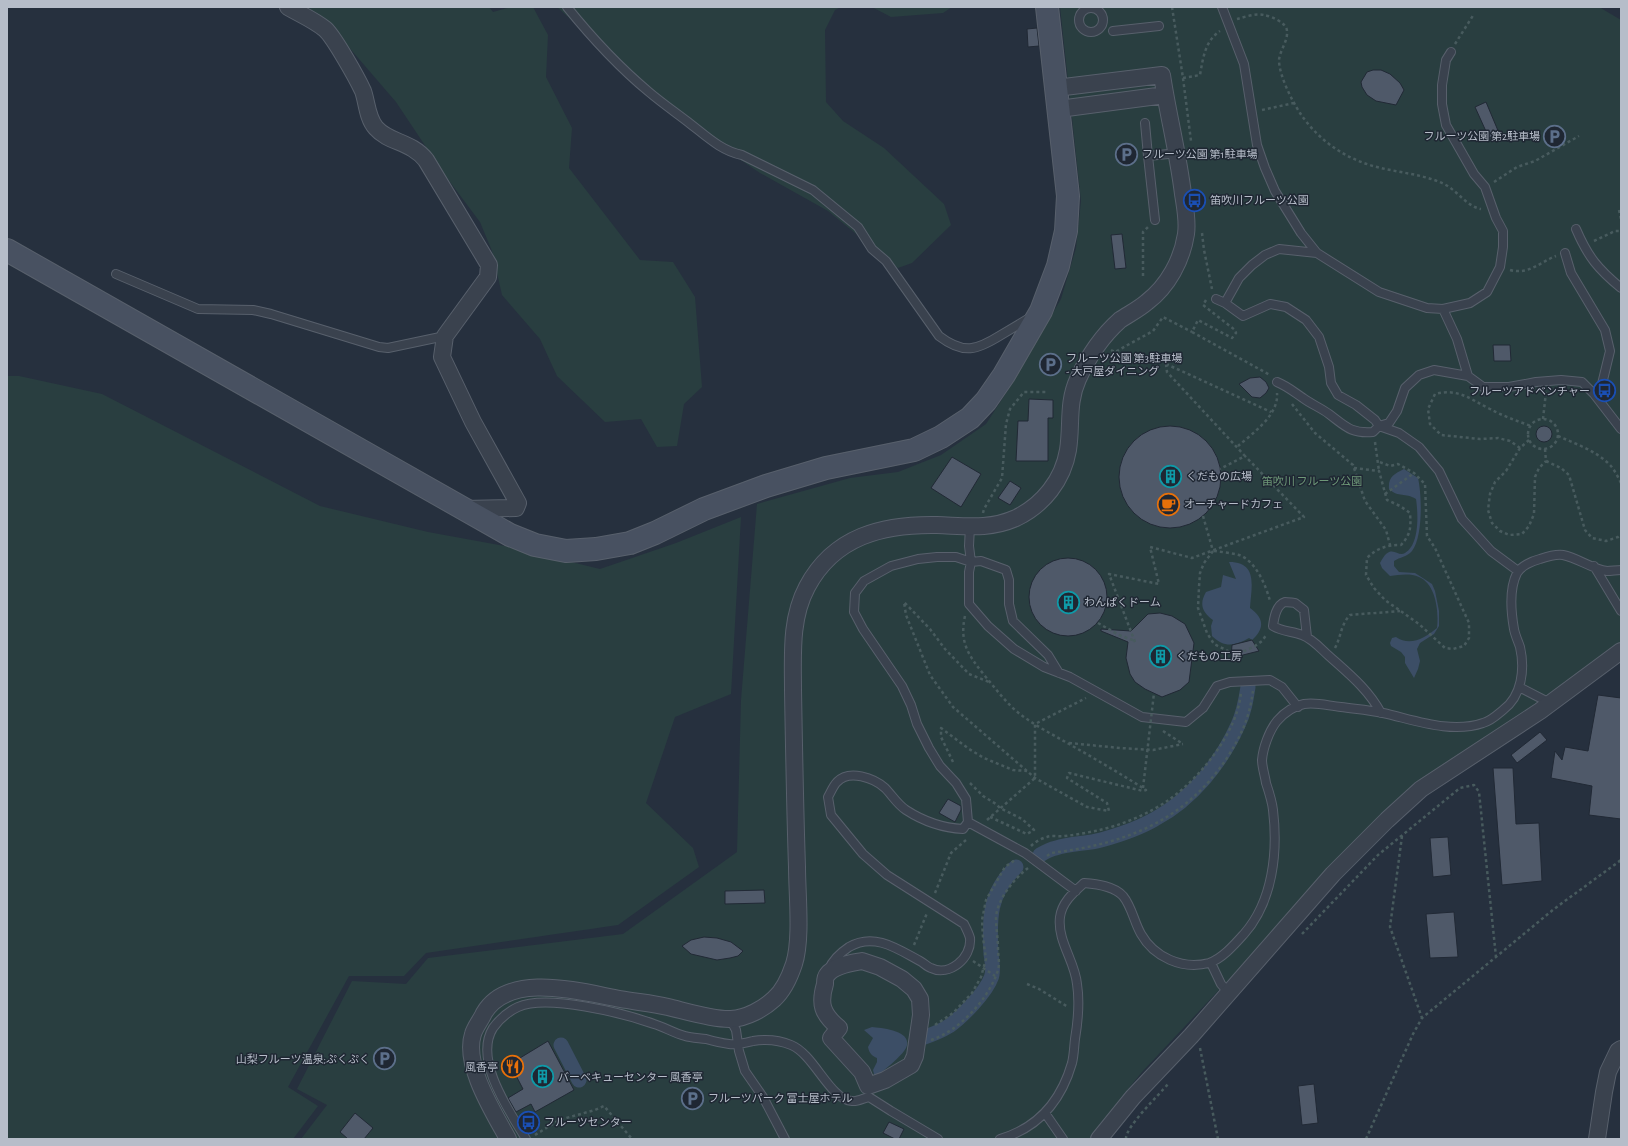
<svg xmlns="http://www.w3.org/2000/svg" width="1628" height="1146" viewBox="0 0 1628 1146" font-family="'Alegreya Sans','Noto Sans JP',sans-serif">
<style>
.green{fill:#293e40}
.water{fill:#3c4e66}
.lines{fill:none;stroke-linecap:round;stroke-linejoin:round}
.canal{stroke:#3c4e66;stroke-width:15}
.building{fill:#4f5969;stroke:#212935}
.lane-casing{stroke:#58606c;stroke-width:10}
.street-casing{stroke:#58606c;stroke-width:18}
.secondary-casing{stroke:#58606c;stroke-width:24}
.path{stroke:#485b5e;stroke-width:2.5;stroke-dasharray:3 3;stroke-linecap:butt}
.lane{stroke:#3a424e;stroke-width:8}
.street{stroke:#3a424e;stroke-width:16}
.secondary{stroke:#485161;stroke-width:22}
.path-bridge{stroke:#485b5e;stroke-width:2.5;stroke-dasharray:3 3;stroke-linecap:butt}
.labels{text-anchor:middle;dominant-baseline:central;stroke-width:3;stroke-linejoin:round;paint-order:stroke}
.poi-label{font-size:11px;fill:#b6bdc9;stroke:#1f2733;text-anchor:start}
.park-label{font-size:11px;fill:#6e9878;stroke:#1f2733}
</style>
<rect width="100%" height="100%" fill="#26303e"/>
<path class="green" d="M308,7H489L493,12L511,7H533L548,35L546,77L572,128L569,168L640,260L673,262L695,297L702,387L684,404L677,446L657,447L641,419L605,422L557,376L540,339L502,295L492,251L480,222L444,174L396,102L334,30Z
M557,7H841L835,10L825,30L826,102L843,121L884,148L944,204L951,225L912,263L898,268L828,211L760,173L720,146L610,55Z
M872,7H952L943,13L891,17Z
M1060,7H1599L1621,20V644L1501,729L1436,769L1371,828L1142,1072L1099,1125L1091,1139H301L327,1105L297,1089L352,981L406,984L428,958L623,934L737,852L741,700L757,504L850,478L898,472L941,455L986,424L1008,390L1061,299L1076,248L1081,201Z
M7,376H19L102,394L320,506L428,532L510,547L600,569L676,543L741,517L731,694L675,717L646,803L693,848L699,867L618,925L426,953L404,976H349L288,1087L318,1106L293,1139H7Z"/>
<path class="water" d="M1404,469L1418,478C1422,495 1423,537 1412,551C1407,557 1400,557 1394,561V566L1399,572L1415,573L1432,584L1435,591L1439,611V626L1434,634L1420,643L1417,649L1420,661L1418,669L1414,678L1405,663V657L1401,652L1391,646L1390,643L1392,638L1396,637C1410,647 1425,638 1437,628C1439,612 1436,584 1419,577C1410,573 1399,575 1390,576L1382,568L1380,563C1391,541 1397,558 1405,553C1420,545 1418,512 1416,499C1405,492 1399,498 1389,489C1388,477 1394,474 1404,469Z
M1229,562C1259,562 1251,588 1250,608C1264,618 1265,628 1252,640L1249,638C1235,646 1224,648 1212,636L1211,626L1213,620C1202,612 1199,604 1206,592L1221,587L1223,575L1236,579Z
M872,1027C882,1028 914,1031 906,1048C902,1056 883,1071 875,1078L873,1070L877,1062V1058C872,1056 869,1053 868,1047L873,1038L864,1030Z"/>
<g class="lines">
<path class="canal" d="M1040,855C1045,852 1051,849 1056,848C1071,843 1086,844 1101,840C1119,835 1138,829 1155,819C1192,799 1221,763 1238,725C1244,713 1246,700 1248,687
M922,1038C931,1035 941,1031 949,1026C962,1017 986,992 991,978C994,972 992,960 991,954C989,918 989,893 1016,867
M561,1045L579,1080"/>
</g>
<path class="building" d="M1037,28L1039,46L1028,47L1027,29Z
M1373,70H1381L1390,74L1400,83L1404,90L1396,105L1376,101L1367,95L1362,87L1361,82L1367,72Z
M1486,102L1499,133L1489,138L1475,107Z
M1122,234L1126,268L1115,269L1111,235Z
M1493,345H1510L1511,361H1494Z
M1260,377L1266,382L1269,388L1266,393L1260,398L1252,397L1239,384L1250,378Z
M1029,399L1053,400V418H1048V461H1016L1018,421H1028Z
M1119 477a51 51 0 1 1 102 0a51 51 0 1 1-102 0Z
M1536 434a8 8 0 1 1 16 0a8 8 0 1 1-16 0Z
M952,457L981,474L961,507L931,488Z
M1010,481L1021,488L1010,505L998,498Z
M1029 597a39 39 0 1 1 78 0a39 39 0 1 1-78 0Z
M1160,613L1172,616L1185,624L1194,643L1189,682L1180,690L1162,697L1145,689L1135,682L1130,674L1126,658L1128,642L1101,631V629L1131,631L1148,614Z
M1252,640L1259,651L1231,658L1232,645Z
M1598,695L1621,698V819L1589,815L1592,786L1551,778L1555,751L1562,760L1565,747L1588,751Z
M1540,732L1547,740L1517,763L1511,755Z
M1493,768H1513L1516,824L1539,823L1542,881L1502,885Z
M948,799L961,806V810L955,822L939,813Z
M1448,837L1451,875L1433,877L1430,838Z
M764,890L765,903L725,904V891Z
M1454,912L1458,957L1430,958L1426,914Z
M704,937L717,938L731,942L743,951L738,956L730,958L717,960L691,954L682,946L691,940Z
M548,1041L574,1090L535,1112L531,1104L516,1112L508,1098L523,1089L510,1064Z
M1314,1084L1318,1123L1302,1125L1298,1086Z
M355,1113L373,1128L364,1139H348L340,1132Z
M889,1122L904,1129L899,1139H895L883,1133Z"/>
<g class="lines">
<defs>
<path id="lane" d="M567,7C592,38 619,67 649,92C662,103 675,112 688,122C705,135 721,151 742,155L813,190L858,227L872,249L886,261L939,336C964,355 977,350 1001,335C1011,329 1021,323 1031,317
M1222,7L1244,64L1257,145L1265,168L1275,191L1301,233L1317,253L1379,292L1427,308L1443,309L1470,303L1487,292L1500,267L1503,247V231L1496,218L1485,187L1474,174L1446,125L1442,104V85L1446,60L1451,52
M1079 20a12 12 0 1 1 24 0a12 12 0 1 1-24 0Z
M1113,31L1159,26
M1145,123L1148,156
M1155,220L1148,156L1178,153
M1576,229C1588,257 1598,269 1621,288
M1565,253L1571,273L1605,330L1610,351L1602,384L1594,394
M116,274L198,309L253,310L271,314L379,347L388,348L445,336
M1216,299L1225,303L1243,316L1270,304L1286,307L1306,320L1319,337L1329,367L1331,383L1338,395L1356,405L1375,420L1379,426L1399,433L1419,447L1439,471L1462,519L1491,551L1518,571
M1225,303L1239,278L1252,265L1265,255L1279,249L1317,253
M1443,309L1457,339L1468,376L1483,387H1509L1536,382L1561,380L1582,382L1594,394L1621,429
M1277,382C1287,386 1294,392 1303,398C1311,404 1321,408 1329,414C1345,426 1351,434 1373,432L1379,426L1389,423L1397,411L1405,388L1419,375L1434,370L1468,376
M970,526L969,546L971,562L981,561L1006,570L1009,580V604L1013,621L1048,655L1059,673
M1594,566L1621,611
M1307,637L1304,610L1295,603C1293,603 1288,602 1285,602C1276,605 1274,618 1273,626C1283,632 1292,631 1302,635C1313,639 1321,649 1329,656C1349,674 1368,689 1381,713
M1519,687L1550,703
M968,822L1025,853L1076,891
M1211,963L1221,984L1229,993
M829,969C833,959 840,953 849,947C874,932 898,949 920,961C924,963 927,967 931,968C949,977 972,958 970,938C969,934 966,928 964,924L887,875L863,854L831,815L828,797C831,792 833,786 837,782C849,769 874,778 885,788C892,795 897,804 906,810C923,821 943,828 963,829L968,822L966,799L956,783L940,766L929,748L917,724L911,705L902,686L863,629L854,612L855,593L864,581L891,566L918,559L937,557H956L971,562L969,572V604L988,626L1014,649L1044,667L1070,677L1142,717L1186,722L1203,708L1217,686L1230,682L1270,680L1282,687L1298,707
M730,1019L736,1030L739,1051L745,1071L763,1097L785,1139
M1045,1113L1063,1139
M526,1139C510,1112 473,1060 493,1028C499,1020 509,1011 518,1007C547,994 623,1013 654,1024C664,1027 674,1033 685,1036C691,1038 699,1038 706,1039C713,1041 721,1043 729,1044C738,1045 745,1043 753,1041C766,1039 779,1040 791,1045C814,1054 830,1100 852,1101C857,1102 864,1098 869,1097L891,1111L938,1139
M1000,1139C1038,1128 1061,1101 1072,1063C1074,1055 1074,1047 1075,1039C1078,1021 1080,1003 1077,984C1075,961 1057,941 1060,917C1062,902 1074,892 1084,883C1097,884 1114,886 1123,896C1132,907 1134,922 1141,934C1154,957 1182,970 1209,963C1222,959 1235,944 1244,934C1273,901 1278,852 1273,810C1272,801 1269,792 1266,783C1265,776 1262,767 1262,760C1263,748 1269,731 1277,721C1284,713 1294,706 1304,704C1317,702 1329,706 1341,707C1355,709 1369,710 1383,713C1415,720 1451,734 1483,723C1491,721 1497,715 1503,710C1522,696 1525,669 1520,647C1518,641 1515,635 1514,629C1511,612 1509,589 1517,573C1521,566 1532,561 1540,559C1546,557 1557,554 1563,555C1578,558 1592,569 1607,571C1611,571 1617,570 1621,570"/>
<path id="street" d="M288,7C300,14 314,20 325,29C334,37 357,78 363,91C367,102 367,118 376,128C389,143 411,141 426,160L489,265L488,277L445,336L442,357L473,422L518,503L516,508L464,509
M1059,109L1165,95
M862,961L880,967L902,979L914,989L920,999L921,1015L915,1056L911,1065L885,1080L868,1086L862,1072L831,1038L839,1028C822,1014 819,1004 825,984C825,981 825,977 827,975C834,965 851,963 862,961Z
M508,1139C494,1113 463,1065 473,1034C475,1027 481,1020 484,1013C509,971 581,992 620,999C636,1002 652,1003 668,1007C685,1011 714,1020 731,1019C747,1018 763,1009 774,999C783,991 790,976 794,964C802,939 797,894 797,867C795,808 794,749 793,690C793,655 790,619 807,587C834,536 883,524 937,525C966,526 989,530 1016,518C1043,505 1063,480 1068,450C1072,425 1067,403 1078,379C1088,357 1102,336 1120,320C1129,314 1139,309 1147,302C1168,286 1182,260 1186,234C1188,221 1185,207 1183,194C1178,153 1168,115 1162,75L1056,88
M1099,1139L1133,1097L1191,1036L1333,874L1387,820L1421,789L1540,711L1621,651
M1597,1139L1604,1092L1608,1072L1618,1051L1621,1049"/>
<path id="secondary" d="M7,250L510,535L535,545L566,551L596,549L630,543L655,533L704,509L766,486L826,468L914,450L941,437L970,418L986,401L1004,375L1041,311L1058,266L1066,231L1068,196L1047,7"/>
</defs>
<use href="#lane" class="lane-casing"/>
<use href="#street" class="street-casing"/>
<use href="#secondary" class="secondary-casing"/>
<path class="path" d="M1172,7L1183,78L1191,141
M1237,19C1245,17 1255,13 1264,15C1271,16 1287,23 1287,31C1288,41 1280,50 1279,60C1279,75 1292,101 1300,113C1318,140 1345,159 1377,167C1400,173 1423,174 1444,184C1458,191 1466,206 1481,209
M1455,44L1474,14
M1183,78L1200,75C1203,58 1205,41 1220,31
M1262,110L1294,103
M1494,182L1517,167L1535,161L1579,136
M1619,210L1621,219
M1202,233L1204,250L1212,289
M1594,241L1615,231H1621
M1510,270C1529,275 1540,262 1556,256
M1143,276V232L1149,226
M1206,300L1203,305L1235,330L1236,333L1232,338L1198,320L1192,332L1270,375
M1111,350L1115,352L1153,331L1163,317L1192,332
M1166,364L1167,372L1245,456L1220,469
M1166,364L1271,412
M1292,404L1315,433L1353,465L1365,501L1386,530L1390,545
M1543,419L1546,392
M1528 434a15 15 0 1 1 30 0a15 15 0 1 1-30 0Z
M1558,436C1576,444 1597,451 1611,466C1615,471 1618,477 1621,483
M1529,440L1520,448L1506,471L1495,482L1490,494L1488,510L1492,523L1500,531L1509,535L1522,534L1529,526L1534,514L1535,477L1539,468L1546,461
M1375,442L1379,471
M1238,446C1253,433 1279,415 1277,393
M1520,448L1510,441L1498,438L1480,439L1441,435L1430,424L1428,409L1435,394C1458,388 1470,399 1490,409C1503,416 1517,421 1531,426
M1545,449L1546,461L1561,468L1569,475L1585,530L1592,538L1606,541L1618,537L1621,534
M1354,468L1379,471L1387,500L1400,506L1410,513C1411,527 1411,534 1401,545C1387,545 1377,548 1367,558L1366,575L1374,588L1385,600L1419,624L1445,648L1453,649L1464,646L1469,638V623L1435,548L1427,536L1425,484L1414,473L1398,464L1390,466L1377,461
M1385,494L1414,473
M983,513L984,509L1002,478L1006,424L1010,409L1024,392H1048
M1203,516L1213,551
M1213,551L1204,563L1200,573L1199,587L1198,608L1207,633L1214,644L1230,652H1242L1255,646L1262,641L1267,634
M1214,551C1222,552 1231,553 1239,555C1256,561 1266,586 1270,601
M965,616C959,643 969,656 985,676C995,688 1004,700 1015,710C1029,722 1046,731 1062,740C1090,756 1118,772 1146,790L1143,791L1069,773L1067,778L1107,803L1109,811L1087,807L1035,778L953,707L930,675L906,615L904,602L930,629L945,649L969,674L989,682
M1098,623L1119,635L1135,641
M1135,642L1109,574L1159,584L1150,547L1192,558L1304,517L1245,456
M1335,648C1341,637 1341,624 1350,615L1400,611
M1163,731L1183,744
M1069,743L1120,748L1153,750L1183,744
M953,762L941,737V728L969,749L984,758L1013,770L1027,771
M970,783L983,796L996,804L1000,808L1022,819L1034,830L1027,834L990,817
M987,820L1035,778V724L1086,698
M1402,836L1390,927L1422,1018
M1031,846C1035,842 1042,838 1047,837C1052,835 1059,837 1065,836C1075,835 1085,833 1095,831C1120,826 1149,814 1170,799C1202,776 1238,731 1241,692
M1047,856L1051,853C1124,844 1184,822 1227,758C1242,734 1249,719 1253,691
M935,893L951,853L966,840
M1302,934L1378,855L1460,788L1474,785L1479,792L1496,957
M914,945L927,913
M973,961L995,976
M1027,984L1039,989L1068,1007
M935,1025L953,1013L972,993L981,977L986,959L983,938L982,920L986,900L1005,867L1015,860
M931,1040C959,1031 989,999 998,970C1000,963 998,955 998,948C998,938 996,928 996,918C997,899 1014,879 1028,868
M1200,1048L1218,1139
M535,1135L559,1120L595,1110L604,1106L632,1139
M1126,1139C1125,1127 1160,1094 1168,1084
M1366,1139L1413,1034L1422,1018L1554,909L1621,860"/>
<use href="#lane" class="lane"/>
<use href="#street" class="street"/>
<use href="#secondary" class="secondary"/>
<path class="path-bridge" d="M1143,788L1154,693"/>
</g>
<defs>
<symbol id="parking-ring" viewBox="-11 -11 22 22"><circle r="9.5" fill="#1f2733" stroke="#5c6f8a" stroke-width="1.5"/><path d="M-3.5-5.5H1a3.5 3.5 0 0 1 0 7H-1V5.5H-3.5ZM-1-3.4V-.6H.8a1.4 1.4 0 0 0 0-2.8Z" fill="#5c6f8a"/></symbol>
<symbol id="bus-ring" viewBox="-11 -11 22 22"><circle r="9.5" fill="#1f2733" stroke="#1a4fb4" stroke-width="1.5"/><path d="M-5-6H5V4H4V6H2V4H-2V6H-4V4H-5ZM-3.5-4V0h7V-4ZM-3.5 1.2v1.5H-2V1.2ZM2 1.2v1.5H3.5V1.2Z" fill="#1a4fb4"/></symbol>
<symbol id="building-ring" viewBox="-11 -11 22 22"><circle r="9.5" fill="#1f2733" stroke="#0f9aa8" stroke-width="1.5"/><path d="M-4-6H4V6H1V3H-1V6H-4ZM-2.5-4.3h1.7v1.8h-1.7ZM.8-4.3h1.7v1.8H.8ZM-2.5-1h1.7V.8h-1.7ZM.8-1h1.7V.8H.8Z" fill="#0f9aa8"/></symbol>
<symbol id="cafe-ring" viewBox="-11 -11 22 22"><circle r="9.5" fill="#1f2733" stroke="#e8710a" stroke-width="1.5"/><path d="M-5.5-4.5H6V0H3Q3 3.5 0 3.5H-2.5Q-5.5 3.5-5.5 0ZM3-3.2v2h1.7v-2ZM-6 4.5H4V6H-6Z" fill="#e8710a"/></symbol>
<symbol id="restaurant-ring" viewBox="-11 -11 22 22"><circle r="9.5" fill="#1f2733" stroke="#e8710a" stroke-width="1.5"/><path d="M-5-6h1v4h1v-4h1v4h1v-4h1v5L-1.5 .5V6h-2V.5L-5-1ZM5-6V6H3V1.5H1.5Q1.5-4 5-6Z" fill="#e8710a"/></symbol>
</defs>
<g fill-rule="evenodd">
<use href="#parking-ring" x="1542" y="124" width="25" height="25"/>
<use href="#parking-ring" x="1114" y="142" width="25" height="25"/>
<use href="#bus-ring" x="1182" y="188" width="25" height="25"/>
<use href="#parking-ring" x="1038" y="352" width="25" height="25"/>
<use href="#bus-ring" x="1592" y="378" width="25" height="25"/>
<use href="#building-ring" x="1158" y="464" width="25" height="25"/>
<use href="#cafe-ring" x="1156" y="492" width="25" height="25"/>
<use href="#building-ring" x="1056" y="590" width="25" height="25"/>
<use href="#building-ring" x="1148" y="644" width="25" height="25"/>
<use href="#parking-ring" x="372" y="1046" width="25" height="25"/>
<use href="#restaurant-ring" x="500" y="1054" width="25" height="25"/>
<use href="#building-ring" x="530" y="1064" width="25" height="25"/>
<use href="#parking-ring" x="680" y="1086" width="25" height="25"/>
<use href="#bus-ring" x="516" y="1110" width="25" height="25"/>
</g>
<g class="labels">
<g class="poi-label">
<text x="1540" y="136" text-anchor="end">フルーツ公園 第2駐車場</text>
<text x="1142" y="154">フルーツ公園 第1駐車場</text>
<text x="1210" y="200">笛吹川フルーツ公園</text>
<text x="1066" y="358">フルーツ公園 第3駐車場<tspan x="1066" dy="13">- 大戸屋ダイニング</tspan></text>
<text x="1590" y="391" text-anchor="end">フルーツアドベンチャー</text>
<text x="1186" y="476">くだもの広場</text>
<text x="1184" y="504">オーチャードカフェ</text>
<text x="1084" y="602">わんぱくドーム</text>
<text x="1176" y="656">くだもの工房</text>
<text x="370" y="1059" text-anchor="end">山梨フルーツ温泉;ぷくぷく</text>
<text x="498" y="1067" text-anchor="end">風香亭</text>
<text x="558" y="1077">バーベキューセンター 風香亭</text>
<text x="708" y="1098">フルーツパーク 富士屋ホテル</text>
<text x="544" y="1122">フルーツセンター</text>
</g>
<g class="park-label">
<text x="1312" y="481">笛吹川 フルーツ公園</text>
</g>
</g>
<rect width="1628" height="1146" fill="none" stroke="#b6bdc9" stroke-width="16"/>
</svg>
